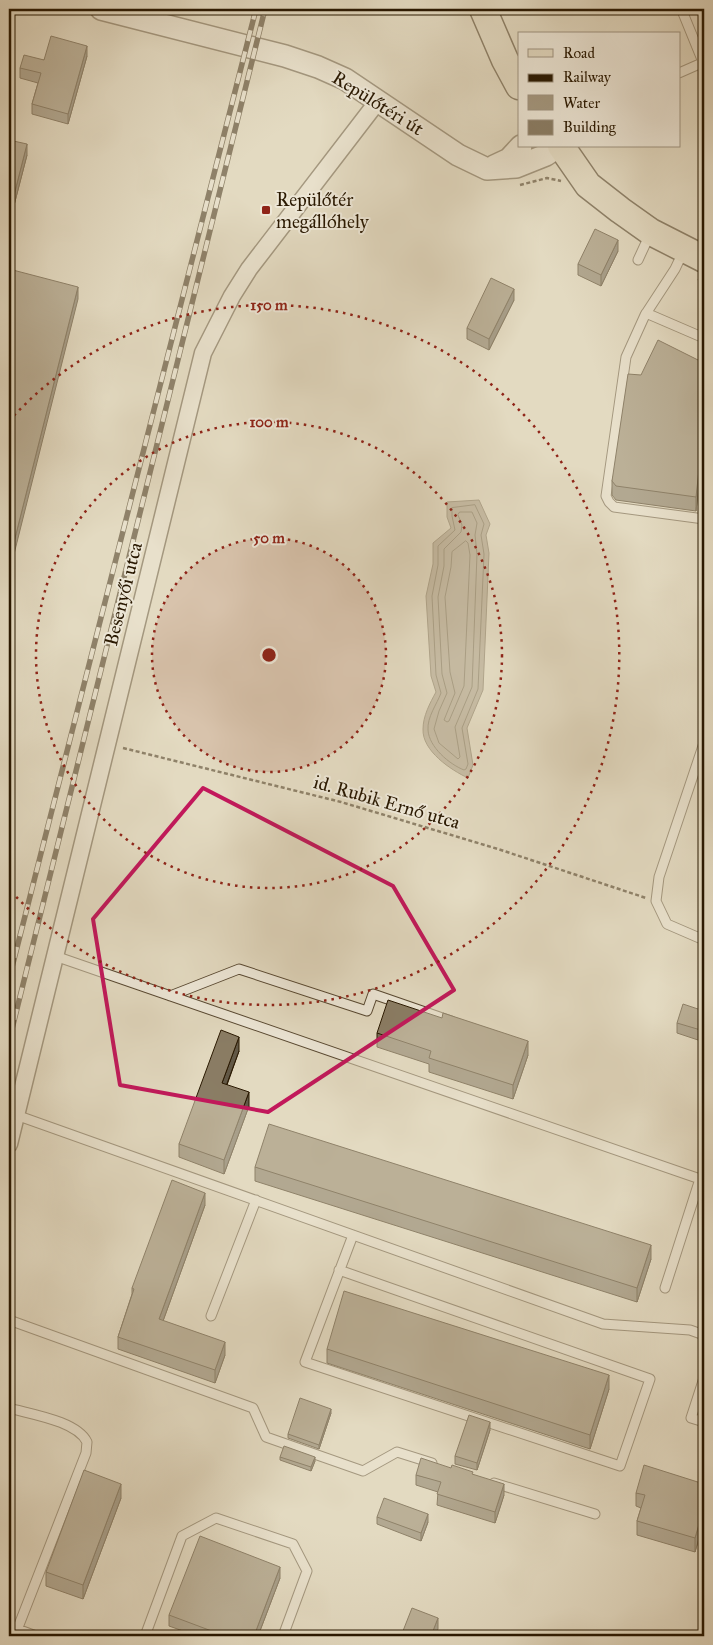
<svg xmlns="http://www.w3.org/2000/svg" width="713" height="1645" viewBox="0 0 713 1645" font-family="'IM FELL Great Primer',serif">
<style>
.water{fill:#a49880;stroke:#73654d}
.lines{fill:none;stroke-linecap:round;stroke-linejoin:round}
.shore{stroke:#665840;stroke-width:1}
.service-casing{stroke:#584831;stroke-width:11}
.minor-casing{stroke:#584831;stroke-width:19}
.tertiary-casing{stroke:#584831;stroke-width:24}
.primary-casing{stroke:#291801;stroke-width:29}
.path{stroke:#291801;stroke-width:2.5;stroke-dasharray:4 2.5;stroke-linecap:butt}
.service{stroke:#ede7d7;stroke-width:9}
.minor{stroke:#ede7d7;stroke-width:16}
.tertiary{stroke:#ede7d7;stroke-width:21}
.primary{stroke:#e3dac1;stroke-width:26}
.rail-casing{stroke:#291801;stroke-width:5.5}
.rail{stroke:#ede7d7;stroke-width:4;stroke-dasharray:11;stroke-linecap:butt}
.wall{fill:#776c57;stroke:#291801}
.shaded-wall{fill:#615847;stroke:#291801}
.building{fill:#8a7d65;stroke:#291801}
.marked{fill:none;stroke:#c2185b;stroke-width:4;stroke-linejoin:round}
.ring{fill:none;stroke:#8f2418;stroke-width:2.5;stroke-dasharray:2.5 5}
.poi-dot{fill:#8f2418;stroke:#ede7d7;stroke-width:2}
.labels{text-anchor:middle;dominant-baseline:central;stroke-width:4;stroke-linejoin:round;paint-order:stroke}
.street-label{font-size:19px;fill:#291801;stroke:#ede7d7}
.poi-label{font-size:19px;fill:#291801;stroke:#ede7d7;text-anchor:start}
.centre{fill:#8f2418;stroke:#ede7d7;stroke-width:2.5}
.ring-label{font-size:15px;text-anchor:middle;font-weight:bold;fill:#8f2418;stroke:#ede7d7;stroke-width:4;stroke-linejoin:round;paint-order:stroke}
</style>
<rect width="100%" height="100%" fill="#e3dac1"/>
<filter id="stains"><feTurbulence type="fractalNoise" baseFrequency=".004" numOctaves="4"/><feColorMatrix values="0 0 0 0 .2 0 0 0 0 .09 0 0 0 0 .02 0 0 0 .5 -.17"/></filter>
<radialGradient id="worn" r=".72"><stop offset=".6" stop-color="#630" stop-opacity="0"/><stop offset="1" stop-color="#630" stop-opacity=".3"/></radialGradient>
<path class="water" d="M479,500L490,524L486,535L489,553L483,690L467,728L473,765L468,778C451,770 422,751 423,729C423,716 430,703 436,692L431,676L426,596L433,564V543L451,528L447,517V502Z"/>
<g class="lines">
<path class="shore" d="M475,505L484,524L481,535L484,554L478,689L462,728L468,764L466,769L464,770C449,764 429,747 428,730C427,717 437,704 441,693L436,675L432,596L438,565V546L455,530L452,516V508Z
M460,512H472L477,523L475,535L477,554L472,687L455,727L460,757L458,759L439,743L434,729L439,711L447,693L442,674L438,597L444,566V549L461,532L462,525L458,515Z
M466,541L468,543L470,555L464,686L449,721L447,722L444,720L455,693L450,672L445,597L451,567L452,552Z"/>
<defs>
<path id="service" d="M683,13L703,62
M679,73L704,62
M684,250L675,269L645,315L626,357L606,496L609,502L614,507L704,519
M638,260L650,234
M646,313L704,338
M704,743L659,877L656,901L667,924L704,940
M55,956L700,1179L665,1288
M170,996L239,969L367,1011L373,994L451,1021
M16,1115L603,1324L690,1330L704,1335
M339,1270L650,1379L620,1466L305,1362L353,1235
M211,1316L256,1200
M9,1320L253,1408L266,1437L363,1471L397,1452L432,1463
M704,1378L691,1418L704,1422
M9,1408C30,1414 77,1421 87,1442L86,1453L17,1630
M494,1483L595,1514
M9,1626L36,1636
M145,1636L182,1536L216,1518L293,1544L307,1571L283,1636"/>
<path id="minor" d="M9,1144L203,353L232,296L249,269L378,101"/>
<path id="tertiary" d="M101,9L285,56L318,67L345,79L458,155L487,169L516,167L546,155L559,146
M494,166L509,159L521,146"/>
<path id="primary" d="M483,9L505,60L519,86
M561,146L588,185L620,210L651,232L704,259"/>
</defs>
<use href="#service" class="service-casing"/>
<use href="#minor" class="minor-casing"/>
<use href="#tertiary" class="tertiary-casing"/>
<use href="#primary" class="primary-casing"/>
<path class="path" d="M520,185L547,178L561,181
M698,279L704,282
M123,748L341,802L498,849L646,898"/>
<use href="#service" class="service"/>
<use href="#minor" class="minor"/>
<use href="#tertiary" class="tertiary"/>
<use href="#primary" class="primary"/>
<defs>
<path id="rail" d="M9,979L256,9
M9,1041L265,9"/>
</defs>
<use href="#rail" class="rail-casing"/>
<use href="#rail" class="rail"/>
</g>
<path class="wall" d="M87,56L68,124L32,114V104L38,83L20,78V68L44,60Z
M9,140L27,155L12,213L9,212Z
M618,251L601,286L578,275V264Z
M514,300L489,350L467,339V328Z
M704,363V457L702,456L696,511L616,500L612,495V481L641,375Z
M704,1011V1042L677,1033V1023Z
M377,1033L528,1055L513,1099L429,1072V1064L377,1047Z
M239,1051L227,1085L249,1106L224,1174L179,1157V1144Z
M255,1167L651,1259L637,1302L255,1181Z
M205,1205L163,1321L225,1355L215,1383L118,1349V1337L132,1294V1288Z
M327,1349L609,1389L590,1449L327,1363Z
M331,1413L319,1449L288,1438V1434Z
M490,1430L477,1470L455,1464V1456Z
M280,1457L315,1461L311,1471L280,1460Z
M416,1475L504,1495L495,1523L437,1505L438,1492L416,1485Z
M704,1484V1521L695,1552L637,1535V1521L641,1508L636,1506V1493Z
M121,1498L83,1599L46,1586V1572Z
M377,1517L428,1522L421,1541L377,1524Z
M280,1578L258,1636H197L169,1626V1615Z"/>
<path class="shaded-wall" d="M87,46V56L68,124V114Z
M27,144V155L12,213V203Z
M618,240V251L601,286V275Z
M78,287V299L9,574V562Z
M514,289V300L489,350V339Z
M702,442V456L696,511V497Z
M239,1037V1051L222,1097V1083Z
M528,1041V1055L513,1099V1085Z
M249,1092V1106L224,1174V1160Z
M205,1193V1205L159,1332V1319Z
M651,1245V1259L637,1302V1288Z
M225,1342V1355L215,1383V1370Z
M609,1375V1389L590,1449V1435Z
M331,1409V1413L319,1449V1445Z
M490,1422V1430L477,1470V1463Z
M315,1457V1461L311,1471V1467Z
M121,1484V1498L83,1599V1585Z
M504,1484V1495L495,1523V1512Z
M704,1507V1521L695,1552V1538Z
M428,1514V1522L421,1541V1533Z
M280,1567V1578L258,1636H254Z
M438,1618V1629L435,1636H431Z"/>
<path class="building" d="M51,36L87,46L68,114L32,104L41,73L20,68L24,55L44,60Z
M9,140L27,144L12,203L9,202Z
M595,229L618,240L601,275L578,264Z
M9,269L78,287L9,562Z
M491,278L514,289L489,339L467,328Z
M658,340L704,363V443L702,442L696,497L616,486L612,481L628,374L641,375Z
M388,1000L442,1018L443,1013L528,1041L513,1085L429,1058L431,1051L377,1033Z
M683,1004L704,1011V1031L677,1023Z
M221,1030L239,1037L222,1083L249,1092L224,1160L179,1144Z
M269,1124L651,1245L637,1288L255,1167Z
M172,1180L205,1193L159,1319L225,1342L215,1370L118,1337L134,1289L132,1288Z
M344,1291L609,1375L590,1435L327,1349Z
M300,1398L331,1409L319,1445L288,1434Z
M469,1415L490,1422L477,1463L455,1456Z
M284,1446L315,1457L311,1467L280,1457Z
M421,1458L451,1468L452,1465L473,1472L472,1474L504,1484L495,1512L437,1494L441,1482L416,1475Z
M644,1465L704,1484V1507L695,1538L637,1521L645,1495L636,1493Z
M84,1470L121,1484L83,1585L46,1572Z
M384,1498L428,1514L421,1533L377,1517Z
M200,1536L280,1567L254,1636H225L169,1615Z
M412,1608L438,1618L431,1636H401Z"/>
<path d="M0 0H713V1645H0ZM203,788L393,886L454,990L268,1112L120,1085L93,919Z" fill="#e3dac1" fill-opacity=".55" fill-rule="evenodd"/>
<path class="marked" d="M203,788L393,886L454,990L268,1112L120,1085L93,919Z"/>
<circle cx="269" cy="655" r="117" fill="#8f2418" fill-opacity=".12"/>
<g class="ring">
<circle cx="269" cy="655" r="117"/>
<circle cx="269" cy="655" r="233"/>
<path d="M9 421A350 350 0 1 1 9 889"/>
</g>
<rect class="poi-dot" x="261" y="205" width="10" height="10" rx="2.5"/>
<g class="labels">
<g class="street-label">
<text transform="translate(378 103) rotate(32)">Repülőtéri út</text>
<text transform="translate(123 594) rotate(-76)">Besenyői utca</text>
<text transform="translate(387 802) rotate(16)">id. Rubik Ernő utca</text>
</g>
<g class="poi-label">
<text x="276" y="199">Repülőtér<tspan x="276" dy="22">megállóhely</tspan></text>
</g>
</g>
<circle cx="269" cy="655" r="8" class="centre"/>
<g class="ring-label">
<text x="269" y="310">150 m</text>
<text x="269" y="427">100 m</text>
<text x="269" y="543">50 m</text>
</g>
<rect width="713" height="1645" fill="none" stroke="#e3dac1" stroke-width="30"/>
<rect x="10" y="10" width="693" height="1625" fill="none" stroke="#291801" stroke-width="2.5"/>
<rect x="15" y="15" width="683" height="1615" fill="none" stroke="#291801"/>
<rect x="518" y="32" width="162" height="115" fill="#ede7d7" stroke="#9f9481"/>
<rect x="528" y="49" width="25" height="8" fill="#e3dac1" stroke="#9f9481"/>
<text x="563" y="58" font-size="15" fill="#291801">Road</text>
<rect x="528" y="74" width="25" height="8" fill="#291801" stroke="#9f9481"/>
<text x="563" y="82" font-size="15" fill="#291801">Railway</text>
<rect x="528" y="95" width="25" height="15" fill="#a49880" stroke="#9f9481"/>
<text x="563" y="108" font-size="15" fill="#291801">Water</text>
<rect x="528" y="120" width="25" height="15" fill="#8a7d65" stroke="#9f9481"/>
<text x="563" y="132" font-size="15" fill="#291801">Building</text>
<rect width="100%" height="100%" filter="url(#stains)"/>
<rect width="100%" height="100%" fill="url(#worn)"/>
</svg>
